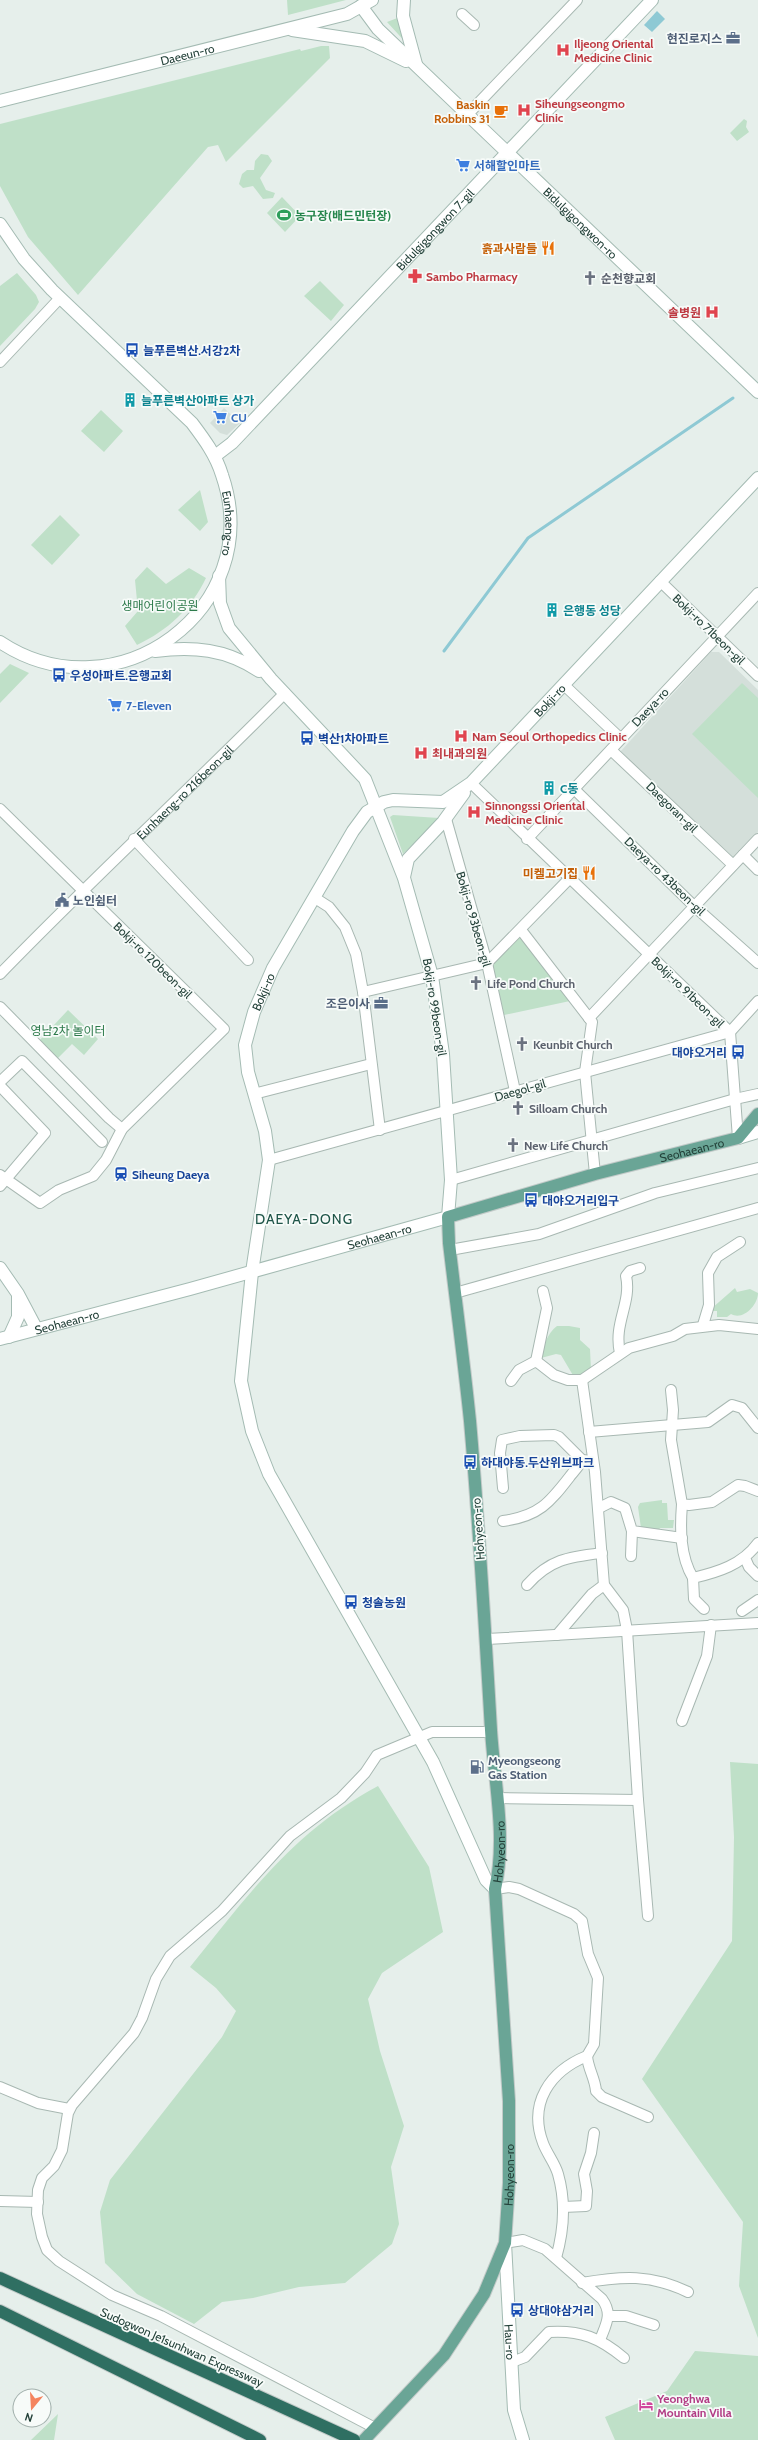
<svg xmlns="http://www.w3.org/2000/svg" width="758" height="2440" viewBox="0 0 758 2440" font-family="Cabin,'Noto Sans KR',sans-serif">
<style>
.built{fill:#d4dfda}
.green{fill:#bfe0c8}
.water{fill:#8ec9d4}
.lines{fill:none;stroke-linecap:round;stroke-linejoin:round}
.stream{stroke:#8ec9d4;stroke-width:3}
.street-casing{stroke:#a8b8b2;stroke-width:12}
.secondary-casing{stroke:#a4bbb3;stroke-width:14}
.primary-casing{stroke:#c2cac8;stroke-width:14}
.highway-casing{stroke:#c2cac8;stroke-width:14}
.street{stroke:#fff;stroke-width:10}
.secondary{stroke:#fff;stroke-width:12}
.primary{stroke:#6aa596;stroke-width:12}
.highway{stroke:#2f6f62;stroke-width:12}
.labels{text-anchor:middle;dominant-baseline:central;stroke-width:3.5;stroke-linejoin:round;paint-order:stroke}
.service-label{font-size:12px;font-weight:bold;fill:#4e5e75;stroke:#f7fbf9;text-anchor:end}
.health-label{font-size:12px;font-weight:bold;fill:#be3a42;stroke:#f7fbf9;text-anchor:start}
.street-label{font-size:12px;fill:#24423a;stroke:#f7fbf9}
.food-label{font-size:12px;font-weight:bold;fill:#c56008;stroke:#f7fbf9;text-anchor:end}
.shop-label{font-size:12px;font-weight:bold;fill:#366cbe;stroke:#f7fbf9;text-anchor:start}
.leisure-label{font-size:12px;font-weight:bold;fill:#27864d;stroke:#f7fbf9;text-anchor:start}
.worship-label{font-size:12px;font-weight:bold;fill:#5b616d;stroke:#f7fbf9;text-anchor:start}
.transit-label{font-size:12px;font-weight:bold;fill:#164399;stroke:#f7fbf9;text-anchor:start}
.culture-label{font-size:12px;font-weight:bold;fill:#0d838f;stroke:#f7fbf9;text-anchor:start}
.park-label{font-size:12px;fill:#2d7a4b;stroke:#f7fbf9}
.hotel-label{font-size:12px;font-weight:bold;fill:#b23c85;stroke:#f7fbf9;text-anchor:start}
.quarter-label{font-size:14px;letter-spacing:1px;fill:#1f5548;stroke:#f7fbf9}
</style>
<rect width="100%" height="100%" fill="#e6efeb"/>
<path class="built" d="M224,408L240,423L227,435L220,433L210,423Z
M711,652H719L758,690V832L733,860L620,752Z"/>
<path class="green" d="M287,0H346L288,15Z
M400,17L409,46L387,22Z
M321,46H329L330,58L226,162L218,145L208,147L78,295L28,237L0,186V124L300,49L301,51Z
M744,119L747,121L746,127L749,132L737,141L730,133Z
M261,154L268,155L272,161L260,178L266,190L275,193L273,198L263,199L253,186L243,188L239,184L242,174L247,170H254L255,161Z
M282,197L300,216L285,232L267,213Z
M17,273L36,295L39,302L35,309L0,346V286Z
M320,281L344,305L331,321L304,296Z
M101,410L123,431L104,452L81,431Z
M200,490L208,522L200,531L178,510Z
M60,515L80,535L52,565L31,545Z
M147,567L166,584L189,568L206,578C191,609 168,630 137,645L125,626L138,611L135,580Z
M10,664L29,673L0,703V674Z
M742,683L758,698V798L692,734Z
M393,815L439,818L403,854L390,817Z
M521,935H523L570,1001L504,1015L492,965Z
M68,1010L98,1039L84,1055L72,1044L57,1059L38,1042Z
M735,1288L737,1292L750,1289L758,1293C758,1305 743,1321 731,1314L727,1317H717V1311H711V1309Z
M557,1326H569L580,1328V1340L590,1349L591,1370L574,1377L561,1355L556,1354L541,1358C542,1348 548,1332 557,1326Z
M662,1500V1503H667L668,1520H674L673,1528H660L658,1531L641,1528L638,1507L640,1503Z
M730,1762L758,1764V2338L739,2286L743,2222L642,2079L732,1941L734,1837Z
M378,1786L429,1867L443,1932L382,1973L368,1999L380,2051L404,2126L391,2167L399,2224L392,2244L345,2283L299,2287L253,2298L222,2302L194,2324L137,2294L105,2263L100,2212L110,2180L222,2037L236,2011L216,1988L190,1967C248,1895 294,1831 378,1786Z
M695,2351L758,2356V2440H615L605,2417L667,2391Z
M58,2414L54,2440H31Z"/>
<path class="water" d="M657,11L665,19L652,32L644,25Z"/>
<g class="lines">
<path class="stream" d="M444,651L528,538L733,398"/>
<defs>
<g id="street">
<path d="M462,14L474,25"/>
<path d="M468,114L577,0"/>
<path d="M0,362L60,298"/>
<path d="M660,581L758,676"/>
<path d="M564,685L620,738"/>
<path d="M611,750L733,865"/>
<path d="M471,783L730,1032L738,1138"/>
<path d="M573,788L694,906L758,963"/>
<path d="M0,809L224,1029L122,1129L106,1160L93,1176L59,1190L40,1203L0,1175"/>
<path d="M446,819L487,963L515,1091"/>
<path d="M134,839L248,960"/>
<path d="M527,839L758,593"/>
<path d="M743,855L758,870"/>
<path d="M315,898L329,907L345,927L356,954L363,992L380,1130"/>
<path d="M521,930L592,1022L585,1072L595,1174"/>
<path id="s1" d="M0,974C93,878 191,788 285,693"/>
<path d="M363,992L487,963L569,879"/>
<path d="M0,1007L109,1118L122,1129"/>
<path d="M589,1018L758,839"/>
<path d="M0,1082L22,1061L102,1142"/>
<path d="M0,1086L45,1133L0,1186"/>
<path d="M254,1094L371,1064"/>
<path d="M269,1160L730,1032L758,1001"/>
<path d="M451,1180L735,1099L758,1094"/>
<path d="M450,1250L539,1234L655,1193L758,1168"/>
<path d="M455,1293L758,1208"/>
<path d="M703,1325L709,1305L708,1273L717,1257L740,1242"/>
<path d="M620,1353C613,1323 632,1303 626,1276L630,1271L640,1268"/>
<path d="M536,1361L547,1308L543,1291"/>
<path d="M511,1381L519,1370L536,1361L554,1375L568,1380H582L629,1348L673,1336L685,1329L719,1325L758,1329"/>
<path d="M671,1390L673,1410L671,1440L682,1504L689,1505L712,1502L738,1485L745,1486L758,1491"/>
<path d="M589,1432L708,1422L732,1405L742,1408L758,1428"/>
<path d="M503,1488L500,1453L502,1440L520,1436L554,1435L559,1437L582,1460L593,1461"/>
<path d="M682,1504C680,1529 680,1556 693,1578"/>
<path d="M599,1508L611,1502L625,1508L632,1531L682,1538"/>
<path d="M503,1521C540,1516 550,1502 571,1475C575,1470 579,1466 582,1460"/>
<path d="M631,1556L632,1531"/>
<path d="M745,1558L749,1567L758,1576"/>
<path d="M527,1585C550,1559 569,1557 602,1553"/>
<path d="M704,1609L694,1599L693,1578C718,1572 742,1565 758,1543"/>
<path d="M742,1611L758,1600"/>
<path d="M557,1635L592,1594L604,1585"/>
<path d="M487,1639L758,1623"/>
<path d="M682,1721L707,1656L711,1625"/>
<path d="M498,1798L638,1800L627,1630L623,1610L604,1585L595,1472L582,1380"/>
<path d="M638,1800L648,1916"/>
<path d="M495,1889L509,1887L519,1889L574,1914L582,1921L588,1954L598,1978L594,2044L587,2056C550,2071 528,2103 543,2143C547,2154 555,2163 558,2174C566,2202 564,2230 556,2258"/>
<path d="M587,2056C588,2069 595,2078 596,2091L602,2097L648,2117"/>
<path d="M0,2087L38,2103L69,2109"/>
<path d="M0,2201L38,2202"/>
<path d="M563,2207L586,2206L587,2191L584,2174L591,2153L594,2133"/>
<path d="M505,2243L523,2240L545,2249L602,2299C613,2314 606,2324 600,2340"/>
<path d="M582,2283C622,2276 651,2274 688,2292"/>
<path d="M609,2316H626L654,2325"/>
<path d="M512,2362L525,2357L549,2332C581,2330 600,2338 624,2358"/>
<path d="M375,2428L161,2316L112,2295L59,2261L47,2250L42,2237L37,2214L38,2190L42,2178L54,2166L62,2150L68,2113L72,2105L134,2033L142,2018L156,1979L170,1956L222,1911L290,1836L341,1798L365,1773L377,1755L432,1732H491"/>
</g>
<g id="secondary">
<path d="M404,0L403,16L416,64"/>
<path id="s2" d="M361,6L378,29L758,392"/>
<path d="M292,30L365,41L406,61"/>
<path id="s3" d="M0,101L347,14L372,0"/>
<path id="s4" d="M0,224L24,259L52,290L192,423C204,439 216,455 222,475C268,608 116,719 0,642"/>
<path id="s5" d="M215,456L232,443L652,0"/>
<path d="M155,651C193,646 226,649 259,671"/>
<path d="M404,877L408,859L443,822L464,793"/>
<path d="M738,1138L758,1132"/>
<path d="M0,1268L18,1294L36,1328"/>
<path d="M9,1337L18,1317V1296"/>
<path id="s6" d="M0,1339L190,1289L448,1217L451,1180L443,1054L432,976L404,878L365,779L271,679L229,628L220,603L219,576"/>
<path id="s7" d="M495,1889L486,1880L433,1762L269,1474L252,1431L241,1381L252,1272L269,1160L265,1131L248,1072L245,1045L254,1012L273,968L353,831L367,812L384,802L393,800L443,802L471,783L758,478"/>
<path id="s8" d="M505,2243L514,2410L523,2440"/>
</g>
<g id="primary">
<path id="s9" d="M364,2440L444,2355L484,2294L505,2243L509,2183V2101L495,1889C507,1839 494,1780 491,1730C485,1627 479,1524 470,1421C464,1362 456,1303 449,1243L448,1217L595,1174L738,1138L758,1114"/>
</g>
<path id="highway" d="M0,2278L354,2440
M0,2311L260,2440"/>
</defs>
<use href="#street" class="street-casing"/>
<use href="#secondary" class="secondary-casing"/>
<use href="#primary" class="primary-casing"/>
<use href="#highway" class="highway-casing"/>
<use href="#street" class="street"/>
<use href="#secondary" class="secondary"/>
<use href="#primary" class="primary"/>
<use href="#highway" class="highway"/>
</g>
<defs>
<symbol id="office-bare" viewBox="-9 -9 18 18"><path d="M-6-3h4V-5.5h4V-3h4V5H-6ZM-1-4.5V-3h2v-1.5ZM-6 0V1H6V0Z" fill="#5c6f8a" stroke="#f7fbf9" stroke-width="2.5" paint-order="stroke"/></symbol>
<symbol id="hospital-bare" viewBox="-9 -9 18 18"><path d="M-5-5h3v3.5h4V-5h3V5h-3V1.5h-4V5h-3Z" fill="#e0444e" stroke="#f7fbf9" stroke-width="2.5" paint-order="stroke"/></symbol>
<symbol id="cafe-bare" viewBox="-9 -9 18 18"><path d="M-5.5-4.5H6V0H3Q3 3.5 0 3.5H-2.5Q-5.5 3.5-5.5 0ZM3-3.2v2h1.7v-2ZM-6 4.5H4V6H-6Z" fill="#e8710a" stroke="#f7fbf9" stroke-width="2.5" paint-order="stroke"/></symbol>
<symbol id="supermarket-bare" viewBox="-9 -9 18 18"><path d="M-6-5.5h2.5l.6 2H6L4.5 2H-2.5L-4.4-4H-6ZM-1.5 3.2a1.3 1.3 0 1 0 .1 0ZM3 3.2a1.3 1.3 0 1 0 .1 0Z" fill="#3f7fe0" stroke="#f7fbf9" stroke-width="2.5" paint-order="stroke"/></symbol>
<symbol id="stadium-bare" viewBox="-9 -9 18 18"><path d="M0-5a6.5 5 0 1 0 0 10a6.5 5 0 1 0 0-10ZM-3.5-1.8h7v3.6h-7Z" fill="#2e9e5b" stroke="#f7fbf9" stroke-width="2.5" paint-order="stroke"/></symbol>
<symbol id="restaurant-bare" viewBox="-9 -9 18 18"><path d="M-5-6h1v4h1v-4h1v4h1v-4h1v5L-1.5 .5V6h-2V.5L-5-1ZM5-6V6H3V1.5H1.5Q1.5-4 5-6Z" fill="#e8710a" stroke="#f7fbf9" stroke-width="2.5" paint-order="stroke"/></symbol>
<symbol id="pharmacy-bare" viewBox="-9 -9 18 18"><path d="M-2-6h4v4h4v4h-4v4h-4v-4h-4v-4h4Z" fill="#e0444e" stroke="#f7fbf9" stroke-width="2.5" paint-order="stroke"/></symbol>
<symbol id="church-bare" viewBox="-9 -9 18 18"><path d="M-1.2-6h2.4v3.5h3.3v2.4h-3.3V6h-2.4V-.1h-3.3v-2.4h3.3Z" fill="#6b7280" stroke="#f7fbf9" stroke-width="2.5" paint-order="stroke"/></symbol>
<symbol id="bus-bare" viewBox="-9 -9 18 18"><path d="M-5-6H5V4H4V6H2V4H-2V6H-4V4H-5ZM-3.5-4V0h7V-4ZM-3.5 1.2v1.5H-2V1.2ZM2 1.2v1.5H3.5V1.2Z" fill="#1a4fb4" stroke="#f7fbf9" stroke-width="2.5" paint-order="stroke"/></symbol>
<symbol id="building-bare" viewBox="-9 -9 18 18"><path d="M-4-6H4V6H1V3H-1V6H-4ZM-2.5-4.3h1.7v1.8h-1.7ZM.8-4.3h1.7v1.8H.8ZM-2.5-1h1.7V.8h-1.7ZM.8-1h1.7V.8H.8Z" fill="#0f9aa8" stroke="#f7fbf9" stroke-width="2.5" paint-order="stroke"/></symbol>
<symbol id="civic-bare" viewBox="-9 -9 18 18"><path d="M-.6-6.5H3V-4.5H.6V-3L4-1V1h2V6H-6V1h2V-1L-.6-3ZM-1.2 2.5V6h2.4V2.5Z" fill="#5c6f8a" stroke="#f7fbf9" stroke-width="2.5" paint-order="stroke"/></symbol>
<symbol id="station-bare" viewBox="-9 -9 18 18"><path d="M-3-6H3Q5-6 5-4V2Q5 4 3 4L4.5 6H3L1.5 4h-3L-3 6H-4.5L-3 4Q-5 4-5 2V-4Q-5-6-3-6ZM-3.5-4v3h7v-3ZM-3.5 1v1.5H-2V1ZM2 1v1.5H3.5V1Z" fill="#1a4fb4" stroke="#f7fbf9" stroke-width="2.5" paint-order="stroke"/></symbol>
<symbol id="fuel-bare" viewBox="-9 -9 18 18"><path d="M-5.5-6h7V0h2V4h1.3V-2.5L3-4.5l.8-.8L6-3V5H2.5V1h-1V6h-7ZM-4.2-4.7v3.2H.2V-4.7Z" fill="#5c6f8a" stroke="#f7fbf9" stroke-width="2.5" paint-order="stroke"/></symbol>
<symbol id="hotel-bare" viewBox="-9 -9 18 18"><path d="M-6-4.5h1.5V1H6V5H4.5V3h-9V5H-6ZM-4 0a1.8 1.8 0 1 1 3.6 0ZM.5 0V-2.5h3Q6-2.5 6 0Z" fill="#d1479c" stroke="#f7fbf9" stroke-width="2.5" paint-order="stroke"/></symbol>
</defs>
<g fill-rule="evenodd">
<use href="#office-bare" x="723" y="28" width="20" height="20"/>
<use href="#hospital-bare" x="553" y="40" width="20" height="20"/>
<use href="#hospital-bare" x="514" y="100" width="20" height="20"/>
<use href="#cafe-bare" x="491" y="101" width="20" height="20"/>
<use href="#supermarket-bare" x="453" y="155" width="20" height="20"/>
<use href="#stadium-bare" x="274" y="205" width="20" height="20"/>
<use href="#restaurant-bare" x="538" y="238" width="20" height="20"/>
<use href="#pharmacy-bare" x="405" y="266" width="20" height="20"/>
<use href="#church-bare" x="580" y="268" width="20" height="20"/>
<use href="#hospital-bare" x="702" y="302" width="20" height="20"/>
<use href="#bus-bare" x="122" y="340" width="20" height="20"/>
<use href="#building-bare" x="120" y="390" width="20" height="20"/>
<use href="#supermarket-bare" x="210" y="407" width="20" height="20"/>
<use href="#building-bare" x="542" y="600" width="20" height="20"/>
<use href="#bus-bare" x="49" y="665" width="20" height="20"/>
<use href="#supermarket-bare" x="105" y="695" width="20" height="20"/>
<use href="#hospital-bare" x="451" y="726" width="20" height="20"/>
<use href="#bus-bare" x="297" y="728" width="20" height="20"/>
<use href="#hospital-bare" x="411" y="743" width="20" height="20"/>
<use href="#building-bare" x="539" y="778" width="20" height="20"/>
<use href="#hospital-bare" x="464" y="802" width="20" height="20"/>
<use href="#restaurant-bare" x="579" y="863" width="20" height="20"/>
<use href="#civic-bare" x="52" y="890" width="20" height="20"/>
<use href="#church-bare" x="466" y="973" width="20" height="20"/>
<use href="#office-bare" x="371" y="993" width="20" height="20"/>
<use href="#church-bare" x="512" y="1034" width="20" height="20"/>
<use href="#bus-bare" x="728" y="1042" width="20" height="20"/>
<use href="#church-bare" x="508" y="1098" width="20" height="20"/>
<use href="#church-bare" x="503" y="1135" width="20" height="20"/>
<use href="#station-bare" x="111" y="1164" width="20" height="20"/>
<use href="#bus-bare" x="521" y="1190" width="20" height="20"/>
<use href="#bus-bare" x="460" y="1452" width="20" height="20"/>
<use href="#bus-bare" x="341" y="1592" width="20" height="20"/>
<use href="#fuel-bare" x="467" y="1757" width="20" height="20"/>
<use href="#bus-bare" x="507" y="2300" width="20" height="20"/>
<use href="#hotel-bare" x="636" y="2395" width="20" height="20"/>
</g>
<g class="labels">
<g class="service-label">
<text x="722" y="38">현진로지스</text>
<text x="73" y="900" text-anchor="start">노인쉼터</text>
<text x="370" y="1003">조은이사</text>
<text x="488" y="1760" text-anchor="start">Myeongseong<tspan x="488" dy="14">Gas Station</tspan></text>
</g>
<g class="health-label">
<text x="574" y="43">Iljeong Oriental<tspan x="574" dy="14">Medicine Clinic</tspan></text>
<text x="535" y="103">Siheungseongmo<tspan x="535" dy="14">Clinic</tspan></text>
<text x="426" y="276">Sambo Pharmacy</text>
<text x="701" y="312" text-anchor="end">솔병원</text>
<text x="472" y="736">Nam Seoul Orthopedics Clinic</text>
<text x="432" y="753">최내과의원</text>
<text x="485" y="805">Sinnongssi Oriental<tspan x="485" dy="14">Medicine Clinic</tspan></text>
</g>
<g class="street-label">
<text stroke="none"><textPath href="#s3" startOffset="193">Daeeun-ro</textPath></text>
<text stroke="none"><textPath href="#s2" startOffset="309">Bidulgigongwon-ro</textPath></text>
<text stroke="none"><textPath href="#s5" startOffset="316">Bidulgigongwon 7-gil</textPath></text>
<text stroke="none"><textPath href="#s4" startOffset="387">Eunhaeng-ro</textPath></text>
<text transform="translate(709 629) rotate(44)">Bokji-ro 71beon-gil</text>
<text stroke="none"><textPath href="#s7" startOffset="1403">Bokji-ro</textPath></text>
<text transform="translate(650 707) rotate(-47)">Daeya-ro</text>
<text stroke="none"><textPath href="#s1" startOffset="259">Eunhaeng-ro 216beon-gil</textPath></text>
<text transform="translate(672 807) rotate(44)">Daegoran-gil</text>
<text transform="translate(665 876) rotate(44)">Daeya-ro 43beon-gil</text>
<text transform="translate(474 919) rotate(74)">Bokji-ro 93beon-gil</text>
<text transform="translate(153 960) rotate(44)">Bokji-ro 120beon-gil</text>
<text stroke="none"><textPath href="#s7" startOffset="968">Bokji-ro</textPath></text>
<text transform="translate(688 992) rotate(44)">Bokji-ro 91beon-gil</text>
<text transform="translate(435 1007) rotate(81)">Bokji-ro 99beon-gil</text>
<text transform="translate(520 1090) rotate(-16)">Daegol-gil</text>
<text stroke="none"><textPath href="#s9" startOffset="1527">Seohaean-ro</textPath></text>
<text stroke="none"><textPath href="#s6" startOffset="393">Seohaean-ro</textPath></text>
<text stroke="none"><textPath href="#s6" startOffset="69">Seohaean-ro</textPath></text>
<text transform="translate(478 1529) rotate(-94)">Hohyeon-ro</text>
<text stroke="none"><textPath href="#s9" startOffset="637">Hohyeon-ro</textPath></text>
<text stroke="none"><textPath href="#s9" startOffset="313">Hohyeon-ro</textPath></text>
<text stroke="none"><textPath href="#s8" startOffset="99">Hau-ro</textPath></text>
<text transform="translate(182 2347) rotate(24)">Sudogwon Je1sunhwan Expressway</text>
</g>
<g class="food-label">
<text x="490" y="104">Baskin<tspan x="490" dy="14">Robbins 31</tspan></text>
<text x="537" y="248">흙과사람들</text>
<text x="578" y="873">미켈고기집</text>
</g>
<g class="shop-label">
<text x="474" y="165">서해할인마트</text>
<text x="231" y="417">CU</text>
<text x="126" y="705">7-Eleven</text>
</g>
<g class="leisure-label">
<text x="295" y="215">농구장(배드민턴장)</text>
</g>
<g class="worship-label">
<text x="601" y="278">순천향교회</text>
<text x="487" y="983">Life Pond Church</text>
<text x="533" y="1044">Keunbit Church</text>
<text x="529" y="1108">Silloam Church</text>
<text x="524" y="1145">New Life Church</text>
</g>
<g class="transit-label">
<text x="143" y="350">늘푸른벽산.서강2차</text>
<text x="70" y="675">우성아파트.은행교회</text>
<text x="318" y="738">벽산1차아파트</text>
<text x="727" y="1052" text-anchor="end">대야오거리</text>
<text x="132" y="1174">Siheung Daeya</text>
<text x="542" y="1200">대야오거리입구</text>
<text x="481" y="1462">하대야동.두산위브파크</text>
<text x="362" y="1602">청솔농원</text>
<text x="528" y="2310">상대야삼거리</text>
</g>
<g class="culture-label">
<text x="141" y="400">늘푸른벽산아파트 상가</text>
<text x="563" y="610">은행동 성당</text>
<text x="560" y="788">C동</text>
</g>
<g class="park-label">
<text x="160" y="605">생매어린이공원</text>
<text x="68" y="1030">영남2차 놀이터</text>
</g>
<g class="hotel-label">
<text x="657" y="2398">Yeonghwa<tspan x="657" dy="14">Mountain Villa</tspan></text>
</g>
<g class="quarter-label">
<text x="304" y="1219">DAEYA-DONG</text>
</g>
</g>
<g transform="translate(32 2408) rotate(198)"><circle r="19" fill="#f7fbf9" stroke="#a3b1ad"/>
<path d="M0-3L7 15L0 10L-7 15Z" fill="#f4845f"/>
<text y="-6" font-size="11" font-weight="bold" text-anchor="middle" fill="#24423a">N</text>
</g>
</svg>
